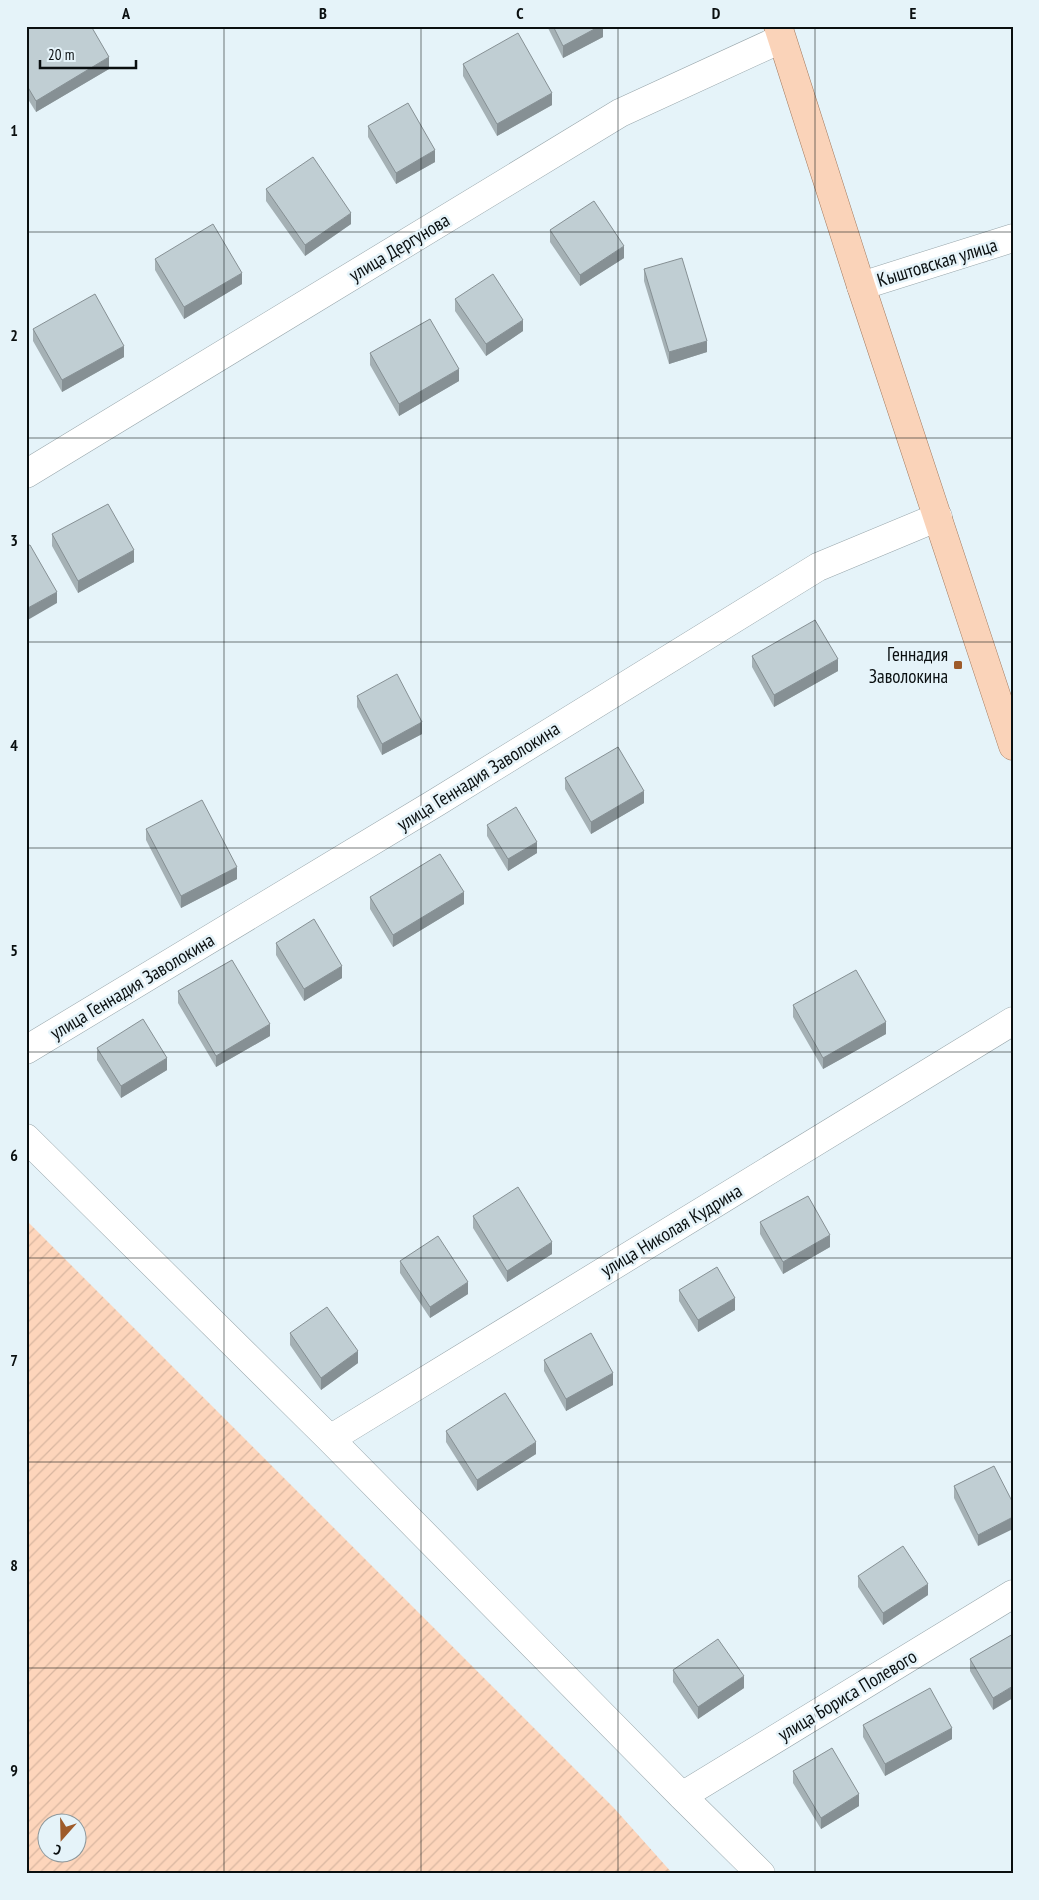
<svg xmlns="http://www.w3.org/2000/svg" width="1039" height="1900" viewBox="0 0 1039 1900" font-family="'PT Sans Narrow',sans-serif">
<style>
.garden{fill:url(#garden-furrows);fill-rule:evenodd}
.lines{fill:none;stroke-linecap:round;stroke-linejoin:round}
.minor-casing{stroke:#98a6ab;stroke-width:29}
.major-casing{stroke:#a37b60;stroke-width:29}
.minor{stroke:#fff;stroke-width:28}
.major{stroke:#fad3b9;stroke-width:28}
.wall{fill:#a5b1b5}
.shaded-wall{fill:#869094}
.building{fill:#c0ced3;stroke:#869094}
.grid{fill:none;stroke:#0a0f10;stroke-width:1;stroke-opacity:0.55}
.poi-dot{fill:#9e5b2a;stroke:#e5f3f9;stroke-width:2}
.labels{text-anchor:middle;dominant-baseline:central;stroke-width:5;stroke-linejoin:round;paint-order:stroke}
.street-label{font-size:19px;fill:#0a0f10;stroke:#e5f3f9}
.poi-label{font-size:19px;fill:#0a0f10;stroke:#e5f3f9;text-anchor:end}
.neatline{fill:none;stroke:#0a0f10;stroke-width:2}
.grid-label{font-size:16px;text-anchor:middle;font-weight:bold;fill:#0a0f10}
</style>
<defs>
<pattern id="garden-furrows" width="10" height="10" patternUnits="userSpaceOnUse" patternTransform="scale(1.25)"><rect width="10" height="10" fill="#fdd5bb"/><path d="M-1 1l2-2M0 10L10 0M9 11l2-2" fill="none" stroke="#d8b6a0"/></pattern>
</defs>
<rect width="100%" height="100%" fill="#e5f3f9"/>
<path class="garden" d="M26,1220L614,1808L673,1874H26ZM48,1822H78V1852H48Z"/>
<g class="lines">
<defs>
<path id="minor" d="M861,286L1013,238
M26,474L620,113L781,39
M26,1050L437,802L818,567L938,517
M26,1138L330,1439L682,1796L761,1874
M330,1439L1013,1021
M682,1796L1013,1594"/>
<path id="major" d="M778,26L861,286L1013,746"/>
</defs>
<use href="#minor" class="minor-casing"/>
<use href="#major" class="major-casing"/>
<use href="#minor" class="minor"/>
<use href="#major" class="major"/>
</g>
<path class="wall" d="M26,26L109,69L36,112L26,96Z
M547,26H603V37L563,58Z
M463,64L552,105L497,136L463,76Z
M368,126L435,162L396,184L368,137Z
M266,189L351,224L305,256L266,201Z
M550,230L624,258L580,286L550,242Z
M155,259L242,284L184,319L155,270Z
M644,269L707,352L669,364L644,281Z
M455,299L523,331L486,356L455,311Z
M33,329L124,357L62,392L33,341Z
M370,353L459,381L399,416L370,365Z
M52,534L134,562L78,593L52,546Z
M752,656L838,671L774,707L752,667Z
M357,696L422,734L382,755L357,707Z
M565,778L644,803L591,834L565,789Z
M487,825L537,853L508,871L487,836Z
M146,829L237,879L181,908L146,840Z
M370,897L464,904L393,947L370,909Z
M276,943L342,978L304,1001L276,955Z
M178,991L270,1036L216,1067L178,1003Z
M793,1005L886,1034L823,1069L793,1017Z
M97,1048L167,1070L121,1098L97,1060Z
M473,1216L552,1254L507,1282L473,1228Z
M760,1222L830,1247L783,1274L760,1234Z
M400,1261L468,1294L430,1318L400,1273Z
M679,1290L735,1310L698,1332L679,1301Z
M290,1333L358,1363L321,1390L290,1345Z
M544,1360L613,1385L566,1411L544,1371Z
M446,1431L536,1454L477,1491L446,1442Z
M994,1466L978,1546L954,1498V1486Z
M858,1576L928,1595L883,1625L858,1587Z
M1013,1634L993,1710L970,1671V1659Z
M673,1670L744,1688L698,1719L673,1682Z
M863,1725L952,1739L885,1776L863,1737Z
M793,1771L859,1806L821,1829L793,1783Z"/>
<path class="shaded-wall" d="M600,26H603V37L563,58V46Z
M109,57V69L36,112V101Z
M552,93V105L497,136V124Z
M435,150V162L396,184V173Z
M351,213V224L305,256V245Z
M624,246V258L580,286V275Z
M242,273V284L184,319V307Z
M523,320V331L486,356V344Z
M707,341V352L669,364V352Z
M124,346V357L62,392V380Z
M459,369V381L399,416V404Z
M134,550V562L78,593V581Z
M57,592V603L26,621V609Z
M838,659V671L774,707V695Z
M422,722V734L382,755V744Z
M644,791V803L591,834V822Z
M537,842V853L508,871V859Z
M237,867V879L181,908V896Z
M464,892V904L393,947V935Z
M342,966V978L304,1001V989Z
M886,1022V1034L823,1069V1058Z
M270,1024V1036L216,1067V1056Z
M167,1058V1070L121,1098V1086Z
M830,1235V1247L783,1274V1262Z
M552,1242V1254L507,1282V1271Z
M468,1282V1294L430,1318V1307Z
M735,1298V1310L698,1332V1320Z
M358,1351V1363L321,1390V1378Z
M613,1373V1385L566,1411V1399Z
M536,1442V1454L477,1491V1480Z
M1013,1517V1529L978,1546V1535Z
M928,1584V1595L883,1625V1613Z
M744,1676V1688L698,1719V1707Z
M1013,1686V1698L993,1710V1698Z
M952,1728V1739L885,1776V1764Z
M859,1794V1806L821,1829V1818Z"/>
<path class="building" d="M26,26H91L109,57L36,101L26,84Z
M553,26H600L563,46Z
M518,33L552,93L497,124L463,64Z
M408,103L435,150L396,173L368,126Z
M313,157L351,213L305,245L266,189Z
M594,201L624,246L580,275L550,230Z
M213,224L242,273L184,307L155,259Z
M682,258L707,341L669,352L644,269Z
M493,274L523,320L486,344L455,299Z
M95,294L124,346L62,380L33,329Z
M430,319L459,369L399,404L370,353Z
M108,504L134,550L78,581L52,534Z
M30,545L57,592L26,609V546Z
M815,620L838,659L774,695L752,656Z
M397,674L422,722L382,744L357,696Z
M618,747L644,791L591,822L565,778Z
M202,800L237,867L181,896L146,829Z
M516,807L537,842L508,859L487,825Z
M440,854L464,892L393,935L370,897Z
M314,919L342,966L304,989L276,943Z
M232,960L270,1024L216,1056L178,991Z
M856,970L886,1022L823,1058L793,1005Z
M143,1019L167,1058L121,1086L97,1048Z
M518,1187L552,1242L507,1271L473,1216Z
M808,1196L830,1235L783,1262L760,1222Z
M438,1236L468,1282L430,1307L400,1261Z
M717,1267L735,1298L698,1320L679,1290Z
M327,1307L358,1351L321,1378L290,1333Z
M591,1333L613,1373L566,1399L544,1360Z
M505,1393L536,1442L477,1480L446,1431Z
M994,1466L1013,1503V1517L978,1535L954,1486Z
M903,1546L928,1584L883,1613L858,1576Z
M1013,1634V1686L993,1698L970,1659Z
M718,1639L744,1676L698,1707L673,1670Z
M930,1688L952,1728L885,1764L863,1725Z
M832,1748L859,1794L821,1818L793,1771Z"/>
<path class="grid" d="M224,26V1874M421,26V1874M618,26V1874M815,26V1874M26,232H1013M26,438H1013M26,642H1013M26,848H1013M26,1052H1013M26,1258H1013M26,1462H1013M26,1668H1013"/>
<rect class="poi-dot" x="953" y="660" width="10" height="10" rx="2.5"/>
<g class="labels">
<g class="street-label">
<text transform="translate(399 247) rotate(-31)">улица Дергунова</text>
<text transform="translate(937 262) rotate(-17)">Кыштовская улица</text>
<text transform="translate(478 776) rotate(-32)">улица Геннадия Заволокина</text>
<text transform="translate(132 986) rotate(-31)">улица Геннадия Заволокина</text>
<text transform="translate(671 1230) rotate(-31)">улица Николая Кудрина</text>
<text transform="translate(847 1695) rotate(-31)">улица Бориса Полевого</text>
</g>
<g class="poi-label">
<text x="948" y="654">Геннадия<tspan x="948" dy="22">Заволокина</tspan></text>
</g>
</g>
<rect width="1039" height="1900" fill="none" stroke="#e5f3f9" stroke-width="55"/>
<g transform="translate(62 1838) rotate(200)"><circle r="24" fill="#e5f3f9" stroke="#8d989c"/>
<path d="M0-4L9 19L0 12L-9 19Z" fill="#9e5b2a"/>
<text y="-8" font-size="14" font-weight="bold" text-anchor="middle" fill="#0a0f10">С</text>
</g>
<path d="M40 60v8h96v-8" fill="none" stroke="#0a0f10" stroke-width="2.5"/>
<text x="48" y="60" font-size="15" fill="#0a0f10" stroke="#e5f3f9" stroke-width="4" paint-order="stroke">20 m</text>
<rect x="28" y="28" width="984" height="1844" class="neatline"/>
<g class="grid-label">
<text x="126" y="19">A</text>
<text x="323" y="19">B</text>
<text x="520" y="19">C</text>
<text x="716" y="19">D</text>
<text x="913" y="19">E</text>
<text x="14" y="136">1</text>
<text x="14" y="341">2</text>
<text x="14" y="546">3</text>
<text x="14" y="751">4</text>
<text x="14" y="956">5</text>
<text x="14" y="1161">6</text>
<text x="14" y="1366">7</text>
<text x="14" y="1571">8</text>
<text x="14" y="1776">9</text>
</g>
</svg>
